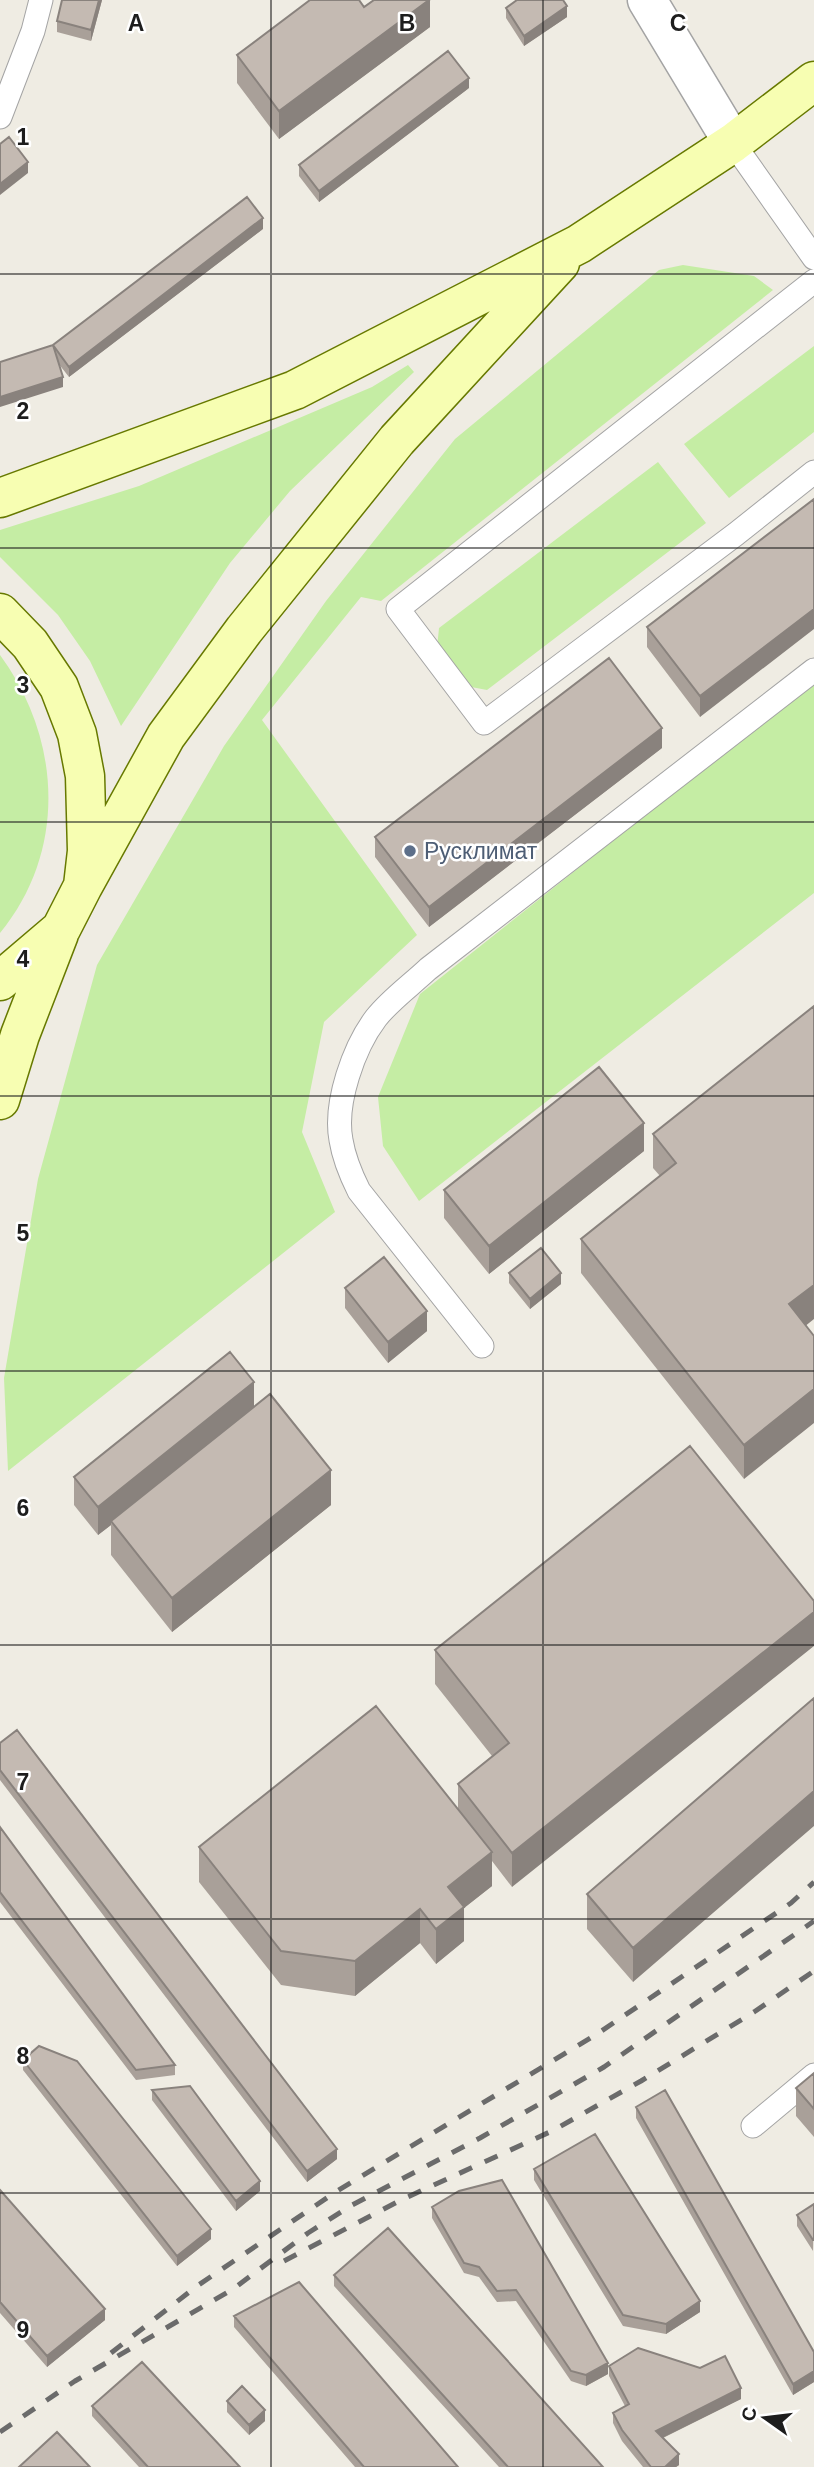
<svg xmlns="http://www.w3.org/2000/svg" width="814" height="2467" viewBox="0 0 814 2467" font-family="Arial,sans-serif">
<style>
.grass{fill:#c5eda4}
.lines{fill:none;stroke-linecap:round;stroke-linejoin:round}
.service-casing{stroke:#a4a4a4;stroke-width:25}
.minor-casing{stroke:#a4a4a4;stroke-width:41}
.secondary-casing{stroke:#677900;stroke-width:41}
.service{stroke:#fff;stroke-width:23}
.minor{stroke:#fff;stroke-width:38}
.secondary{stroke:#f7feb2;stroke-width:38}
.rail{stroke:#6b6b6b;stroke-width:5;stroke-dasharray:14 14;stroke-linecap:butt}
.wall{fill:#a9a099}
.shaded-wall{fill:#89827d}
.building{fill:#c4bab2;stroke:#89827d;stroke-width:2}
.grid{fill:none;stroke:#1d1d1d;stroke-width:2;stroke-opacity:0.55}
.service-dot{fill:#5c6f8a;stroke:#fff;stroke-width:2.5}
.labels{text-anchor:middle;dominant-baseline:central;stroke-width:5;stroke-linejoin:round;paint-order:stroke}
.service-label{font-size:23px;fill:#4e5e75;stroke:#fff;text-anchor:start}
.grid-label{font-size:23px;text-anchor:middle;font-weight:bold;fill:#1d1d1d;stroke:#fff;stroke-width:5;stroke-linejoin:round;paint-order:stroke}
</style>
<rect width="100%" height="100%" fill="#efece3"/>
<path class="grass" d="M683,265L754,276L773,290L381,601L361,597L262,720L417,935L324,1022L302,1132L335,1212L8,1471L4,1378L38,1179L97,965L224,746L326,601L455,439L659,270Z
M814,346V432L729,498L684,444Z
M408,365L414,372L290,491L230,563L121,726L90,661L58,615L0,557V530L139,486L372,387Z
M658,462L706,523L487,690L466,686L437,648L439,628Z
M0,655C61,738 68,850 0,933Z
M814,681V893L419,1201L383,1146L378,1097L420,994Z"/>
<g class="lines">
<defs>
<path id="service" d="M0,117L33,31L41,0
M733,143L814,258
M814,281L398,609L484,723L736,534L814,472
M482,1346L359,1191C351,1175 344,1159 341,1140C334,1103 354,1047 376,1018C390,1000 411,985 428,969L814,670
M753,2126L814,2075"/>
<path id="minor" d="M647,0L733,143"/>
<path id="secondary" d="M0,498L295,390L579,244L733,143L814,81
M0,613L30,644L59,687L77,734L85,776L87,851L83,886L61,929L0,981
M83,886L166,736L244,630L397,440L560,263
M0,1100L20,1035L59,934"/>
</defs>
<use href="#service" class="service-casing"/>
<use href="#minor" class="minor-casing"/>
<use href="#secondary" class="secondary-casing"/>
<use href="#service" class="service"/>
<use href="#minor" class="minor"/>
<use href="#secondary" class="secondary"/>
<path class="rail" d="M284,2261L401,2200L552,2131L641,2081L754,2012L814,1971
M111,2353L197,2286L337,2191L597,2034L791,1903L814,1882
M0,2432L75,2381L233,2289L308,2233L352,2205L480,2138L604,2067L814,1921"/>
</g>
<path class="wall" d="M62,0H102L91,41L57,32V21Z
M430,0V27L279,139L237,83V55L364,7Z
M506,8L567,17L524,46L506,18Z
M469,88L319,202L299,176V165Z
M263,229L69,377L58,363L63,387L53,346Z
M814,499L700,717L647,647V627Z
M662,748L429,927L375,857V837Z
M653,1134L806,1325L744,1479L581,1273V1239L660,1176L653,1168Z
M644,1151L489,1274L444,1218V1190Z
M509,1273L561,1284L530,1309L509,1283Z
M345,1288L427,1331L388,1363L345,1308Z
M254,1407L331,1505L172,1632L111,1555V1525L98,1535L74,1505V1477Z
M690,1446L512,1887L492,1861V1886L464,1908V1941L436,1964L420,1943L355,1996L281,1985L199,1882V1847L458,1809V1784L492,1756L435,1684V1650Z
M814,1698L633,1982L587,1929V1894Z
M0,1743L337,2159L307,2182L0,1780Z
M0,1827L175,2065V2075L136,2080L0,1902Z
M23,2060L211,2239L177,2266L23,2070Z
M814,2073V2137L796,2116V2088Z
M152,2090L260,2191L236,2211L152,2100Z
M636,2107L814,2352V2382L793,2395L636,2118Z
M534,2169L700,2312L666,2334L623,2326L534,2180Z
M0,2190L105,2320L47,2367L0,2313Z
M814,2204L813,2251L797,2226V2215Z
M432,2207L608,2374L586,2386L571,2381L516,2301L497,2302L479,2277L464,2273L432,2218Z
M334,2275L603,2467H499L334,2286Z
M234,2316L458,2467H355L234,2327Z
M609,2366L741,2399L663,2438L679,2465L676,2467H643L622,2441L613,2423V2413L625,2406L609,2376Z
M227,2401L265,2421L249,2435L227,2412Z
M92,2406L240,2467H139L92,2416Z"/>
<path class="shaded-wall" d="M99,0H102L91,41V30Z
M429,0H430V27L279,139V111Z
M567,6V17L524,46V36Z
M469,78V88L319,202V191Z
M28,162V173L0,195V184Z
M263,218V229L69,377V367Z
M63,377V387L0,407V397Z
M814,609V629L700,717V696Z
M662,728V748L429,927V907Z
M644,1123V1151L489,1274V1246Z
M561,1273V1284L530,1309V1299Z
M814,1285V1319L789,1339V1304Z
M427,1311V1331L388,1363V1342Z
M254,1382V1410L111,1521V1525L98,1535V1507Z
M814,1389V1423L744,1479V1445Z
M331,1470V1505L172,1632V1598Z
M814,1612V1646L512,1887V1853Z
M814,1791V1826L633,1982V1948Z
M492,1852V1886L464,1908V1941L436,1964V1929L448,1887Z
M420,1909V1943L355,1996V1961Z
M337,2149V2159L307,2182V2171Z
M260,2181V2191L236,2211V2201Z
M211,2229V2239L177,2266V2256Z
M700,2301V2312L666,2334V2324Z
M105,2309V2320L47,2367V2356Z
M608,2363V2374L586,2386V2375Z
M814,2371V2382L793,2395V2384Z
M741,2388V2399L656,2441V2431Z
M265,2410V2421L249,2435V2425Z
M679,2454V2465L676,2467H665Z"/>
<path class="building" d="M62,0H99L91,30L57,21Z
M310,0H359L364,7L374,0H429L279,111L237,55Z
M517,0H563L567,6L524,36L506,8Z
M448,51L469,78L319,191L299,165Z
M9,137L28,162L0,184V144Z
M247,197L263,218L69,367L53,345Z
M53,345L63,377L0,397V362Z
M814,499V609L700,696L647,627Z
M609,658L662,728L429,907L375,837Z
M814,1006V1285L789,1304L814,1336V1389L744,1445L581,1239L676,1163L653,1134Z
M599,1067L644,1123L489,1246L444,1190Z
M541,1248L561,1273L530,1299L509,1273Z
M384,1257L427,1311L388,1342L345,1288Z
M230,1352L254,1382L98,1507L74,1477Z
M270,1394L331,1470L172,1598L111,1521Z
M690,1446L814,1601V1612L512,1853L458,1784L509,1743L435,1650Z
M814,1698V1791L633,1948L587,1894Z
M376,1706L492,1852L448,1887L464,1907L436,1929L420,1909L355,1961L281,1951L199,1847Z
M17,1730L337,2149L307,2171L0,1770V1743Z
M0,1827L175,2065L136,2070L0,1892Z
M39,2046L77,2061L211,2229L177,2256L23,2060Z
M814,2073V2109L796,2088Z
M190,2086L260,2181L236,2201L152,2090Z
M665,2090L814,2352V2371L793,2384L636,2107Z
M595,2134L700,2301L666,2324L623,2315L534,2169Z
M502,2180L608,2363L586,2375L571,2371L516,2290L497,2291L479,2267L464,2263L432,2207L459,2191Z
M0,2190L105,2309L47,2356L0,2302Z
M814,2204V2240H813L797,2215Z
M388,2228L603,2467H508L334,2275Z
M299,2282L458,2467H364L234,2316Z
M638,2348L700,2368L725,2356L741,2388L656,2431L679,2454L665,2467H651L622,2430L613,2413L629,2404L609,2366Z
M142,2362L240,2467H148L92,2406Z
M242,2386L265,2410L249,2425L227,2401Z
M57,2432L90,2467H19Z"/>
<path class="grid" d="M271,0V2467M543,0V2467M0,274H814M0,548H814M0,822H814M0,1096H814M0,1371H814M0,1645H814M0,1919H814M0,2193H814"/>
<circle class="service-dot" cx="410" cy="851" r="7"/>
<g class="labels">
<g class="service-label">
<text x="424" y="851">Русклимат</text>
</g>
</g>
<g class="grid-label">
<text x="136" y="31">A</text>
<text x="407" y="31">B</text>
<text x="678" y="31">C</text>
<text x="23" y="145">1</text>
<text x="23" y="419">2</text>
<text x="23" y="693">3</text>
<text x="23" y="967">4</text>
<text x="23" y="1241">5</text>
<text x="23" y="1516">6</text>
<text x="23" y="1790">7</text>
<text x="23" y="2064">8</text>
<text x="23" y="2338">9</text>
</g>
<g transform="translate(765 2418) rotate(284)" stroke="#ffffff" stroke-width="5" paint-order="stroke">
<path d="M0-5L12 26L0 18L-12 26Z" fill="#1d1d1d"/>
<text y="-10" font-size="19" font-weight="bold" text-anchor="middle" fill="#1d1d1d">С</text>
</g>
</svg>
